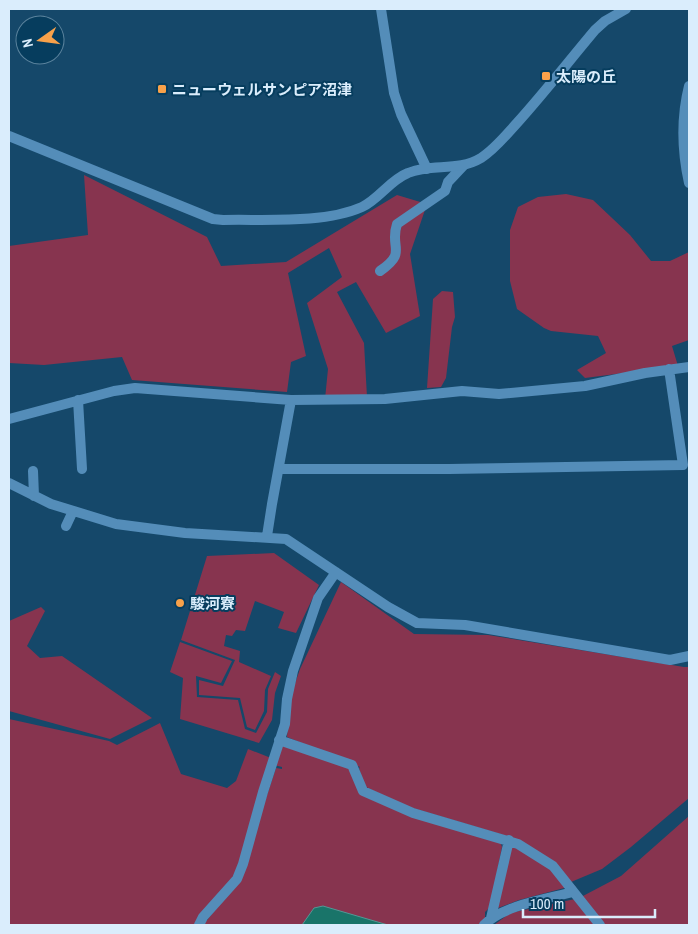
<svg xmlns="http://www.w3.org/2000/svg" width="698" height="934" viewBox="0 0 698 934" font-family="'Archivo Narrow','Noto Sans JP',sans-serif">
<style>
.green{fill:#87344f}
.water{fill:#197469;stroke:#539895}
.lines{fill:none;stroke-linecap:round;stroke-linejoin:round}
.minor{stroke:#548db9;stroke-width:10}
.tertiary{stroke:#548db9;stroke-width:10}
.poi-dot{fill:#f8a14a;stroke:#063d5e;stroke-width:2}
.labels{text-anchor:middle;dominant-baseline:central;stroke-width:4;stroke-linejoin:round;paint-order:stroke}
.poi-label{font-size:15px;font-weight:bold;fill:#daedfc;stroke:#063d5e;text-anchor:start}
</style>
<rect width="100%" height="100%" fill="#15486a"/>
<path class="green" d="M84,175L207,237L221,266L286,262L397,195L427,204L410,254L420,316L386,333L356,282L337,292L364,343L367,397L325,399L328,369L307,303L342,277L329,248L288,273L306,356L291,362L287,392L132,380L122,357L44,365L9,363V246L88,235Z
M566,194L593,200L630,235L651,261H670L689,252V340L672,346L678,366L585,378L577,370L606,353L598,336L551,331L544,328L517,309L510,281V230L518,207L538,197Z
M442,291L453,292L455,317L452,327L446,378L441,387L427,388L433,299Z
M274,553L319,585L296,633L278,628L284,612L255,601L245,631L236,630L232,636L226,635L224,646L240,651L239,662L271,676L265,690L264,711L255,730L247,727L240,698L199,695V680L223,686L235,660L181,640L207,556Z
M341,582L414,634L488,635L684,667H689V798L631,847L602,869L571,882L576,887H568L519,900L498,908L496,903L510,837L399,804L364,786L359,768L360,767L287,737L290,698L300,669Z
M41,607L45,611L27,646L40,658L62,656L152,718L110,739L9,711V621Z
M180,642L232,661L221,683L196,676L197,697L238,700L245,729L256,733L267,712L268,689L275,672L281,676L275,693L272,720L259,743L180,719L183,678L170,672Z
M9,719L109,741L117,745L160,723L181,774L227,788L236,781L248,749L271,758L239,875L200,925H9Z
M283,738L352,765L367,797L500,841L502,847L490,907L485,912V925H203L238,882L276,768L282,769V767L274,765Z
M689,816V925H603L581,897L621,876Z
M575,899L597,925H494L510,913Z"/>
<path class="water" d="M323,906L388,925H302L314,908Z"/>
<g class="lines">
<path class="minor" d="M380,271C408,252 389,248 397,224L445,191L448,182L464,165
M78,400L82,469
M9,419L114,391L135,388L291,400L385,399L462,391L499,394L585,386L645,373L689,367
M279,469H449L683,465L669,369
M33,471L34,496
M9,483L51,504L116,524L185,533L286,539L388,607L417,623L465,625L670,660L689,656
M66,526L73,511
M267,536L272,504L291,400
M279,740L352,765L363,791L413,813L518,844L553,866L600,925
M491,918L509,840
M199,925L203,917L237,879L243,864L263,792L285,724L287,699L293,671L318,598L336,572
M484,925C503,905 547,899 573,892"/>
<path class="tertiary" d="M381,9L394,93L401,114L427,169
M689,86C681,118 682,151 689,183
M9,136L213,219L223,220C265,219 324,224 362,207C379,199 390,180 408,173C431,163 458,172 481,158C495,149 506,135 517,123C544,93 569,61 595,30L605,21L626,9"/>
</g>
<g class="poi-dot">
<rect x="541" y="71" width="10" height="10" rx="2.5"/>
<rect x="157" y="84" width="10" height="10" rx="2.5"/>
<circle cx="180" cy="603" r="5"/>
</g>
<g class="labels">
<g class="poi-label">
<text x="556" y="76">太陽の丘</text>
<text x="172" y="89">ニューウェルサンピア沼津</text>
<text x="190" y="603">駿河寮</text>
</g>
</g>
<rect width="698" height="934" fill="none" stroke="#daedfc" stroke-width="20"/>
<g transform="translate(40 40) rotate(256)"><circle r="24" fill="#063d5e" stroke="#5b839d"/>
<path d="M0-4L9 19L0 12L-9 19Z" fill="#f8a14a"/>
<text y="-8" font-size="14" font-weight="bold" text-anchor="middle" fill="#daedfc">N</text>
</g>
<path d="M523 909v8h132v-8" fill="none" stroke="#daedfc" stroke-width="2.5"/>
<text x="530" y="909" font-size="15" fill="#daedfc" stroke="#063d5e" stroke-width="4" paint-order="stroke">100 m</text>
</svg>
